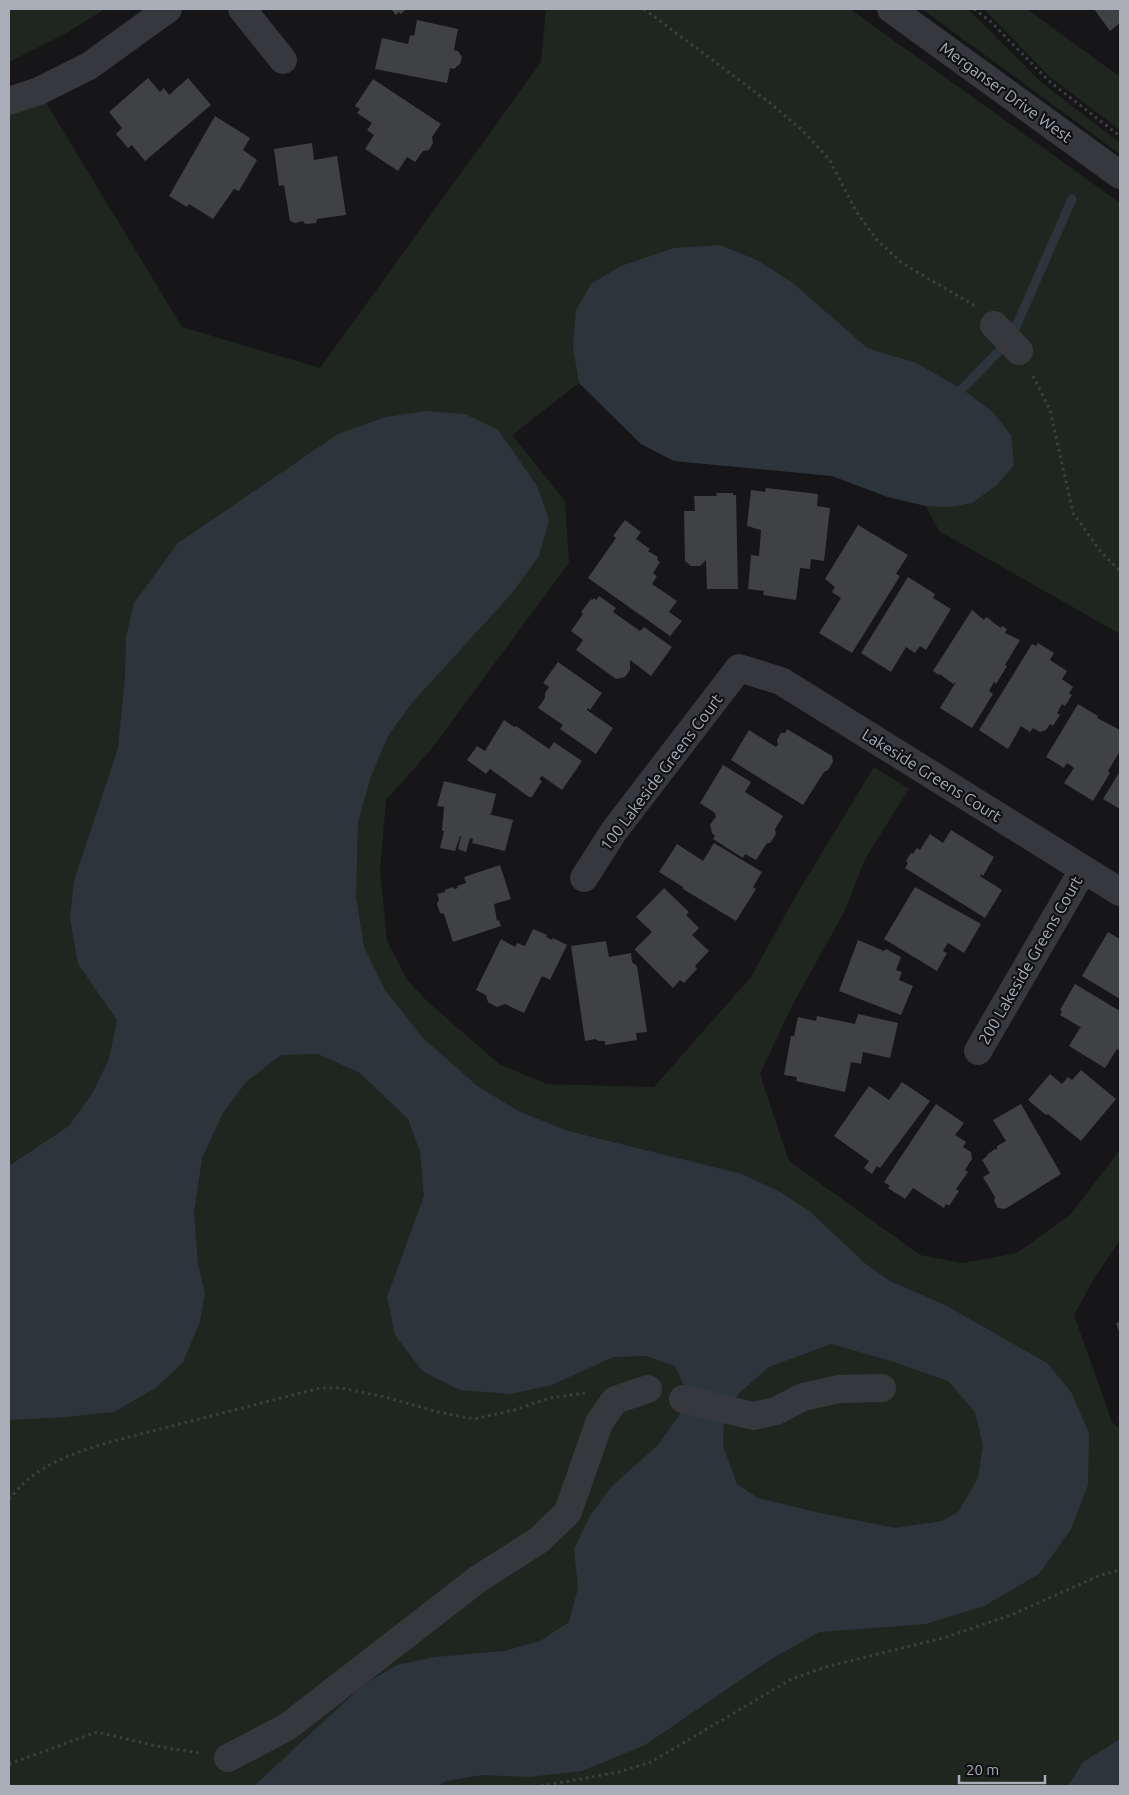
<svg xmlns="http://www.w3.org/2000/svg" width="1129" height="1795" viewBox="0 0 1129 1795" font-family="Ubuntu,sans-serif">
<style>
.green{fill:#1e261f}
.water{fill:#2c353c;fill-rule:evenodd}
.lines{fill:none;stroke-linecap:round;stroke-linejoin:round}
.stream{stroke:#2c353c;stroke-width:9}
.building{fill:#404145}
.path{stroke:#3d3f44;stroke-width:3;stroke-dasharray:2.5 4;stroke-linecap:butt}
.minor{stroke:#37383d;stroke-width:28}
.labels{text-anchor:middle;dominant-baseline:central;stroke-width:4.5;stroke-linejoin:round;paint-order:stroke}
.street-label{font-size:16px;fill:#a8adb8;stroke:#111113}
</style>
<rect width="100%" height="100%" fill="#161618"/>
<path class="green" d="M9,9H105L65,34L9,62Z
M546,9H850L1120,203V634L939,531L926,506L888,497L832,476L674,461L641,444L579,383L512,435L565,501L569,563L429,752L386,800L380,871L387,941L408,981L428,1002L499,1064L547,1084L654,1087L751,977L794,899L874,767L909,789L865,859L844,912L791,1008L760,1074L789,1161L920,1255L962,1263L1017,1253L1070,1215L1120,1150V1240L1095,1277L1074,1315L1112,1422L1120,1429V1786H9V101L39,91L182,327L320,368L541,62Z
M922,9H966L972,13L1041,82L1120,143V154Z
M984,9H1027L1120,77V130L1050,77Z"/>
<path class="water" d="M720,245L757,260L793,283L867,348L916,363L962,389L993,412L1011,435L1014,465L997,485L972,503L951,507L926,506L888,497L832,476L674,461L641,444L579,383L573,347L576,310L591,284L621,266L674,248Z
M427,411L465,414L498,430L537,486L549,520L539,556L512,593L411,704L388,736L371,776L358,822L356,897L364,947L385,990L423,1038L476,1085L518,1111L568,1131L742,1174L780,1192L808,1210L866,1264L890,1281L945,1305L1047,1363L1071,1392L1089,1433L1088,1485L1071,1529L1039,1574L984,1606L926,1624L820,1632L773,1658L645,1745L582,1771L529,1777L482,1775L446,1781L438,1786H254L363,1685L397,1665L435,1657L504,1651L540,1641L569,1622L578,1588L574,1549L590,1516L611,1487L658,1445L680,1414L686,1390L675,1366L646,1356L613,1357L552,1385L510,1394L460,1390L422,1371L395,1335L387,1297L424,1196L420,1152L408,1119L360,1073L318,1054L281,1055L246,1082L223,1113L202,1158L194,1213L198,1264L205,1293L200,1322L183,1362L157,1387L114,1412L66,1417L9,1420V1166L69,1126L93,1092L109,1059L117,1020L78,964L70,918L74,881L118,748L125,677L126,637L134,603L178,543L338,434L386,417ZM831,1344L888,1360L948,1381L975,1412L983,1445L978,1478L958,1512L942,1521L895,1528L820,1513L758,1498L737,1484L723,1446L724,1421L738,1394L769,1367Z
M1120,1739V1786H1068L1083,1762Z"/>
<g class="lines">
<path class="stream" d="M962,389L1001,349L1014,331L1072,199"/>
</g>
<path class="building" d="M391,9H406L401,14L399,12L396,15Z
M1094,9H1120V23L1110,31Z
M417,20L458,29L454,50L458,51L462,57L460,64L454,69L450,68L447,83L375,69L382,38L408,44L410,35L414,36Z
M148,78L160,92L164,88L169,95L188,78L211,105L145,161L132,145L128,148L116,134L122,128L109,112Z
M373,79L441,124L432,137L433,143L429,150L423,151L415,162L407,157L398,171L365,149L374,135L367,130L372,123L357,113L360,109L355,106Z
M215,116L250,138L243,150L257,160L239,191L234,189L213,219L189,204L187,207L169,196Z
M312,143L314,160L337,156L346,215L317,219L316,223L305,224L303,221L295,223L290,221L284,185L279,186L274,149Z
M766,488L818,494L817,506L830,508L824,561L811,559L810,569L800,568L796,600L763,595L764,591L748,589L751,555L759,556L761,530L747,526L751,490L765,492Z
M716,493H733V495H736L738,589H707L706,560L700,566H691L685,561L684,511H695L694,496H717Z
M625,520L641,532L636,539L650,549L648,551L658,557L657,560L660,562L653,573L657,576L652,584L677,601L669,612L682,621L670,636L588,578L616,538L613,536Z
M858,525L908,555L896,574L900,576L852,653L819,633L841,598L832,592L835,587L825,579Z
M908,577L935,594L933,598L951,609L926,650L920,646L915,653L906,647L891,672L861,653Z
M599,596L616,608L613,612L640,631L644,627L672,647L651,676L630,660V670L625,677L616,679L576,650L583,640L571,631L583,614L581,612L591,599L592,600L594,598L596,600Z
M972,610L984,620L986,617L991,620V621L1001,628L1002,626L1007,629L1005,633L1020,640L1005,665L1007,666L996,684L994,682L989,691L993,694L972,728L940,708L956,682L953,684L940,674L939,675L933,671Z
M1038,643L1054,653L1050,660L1067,671L1062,679L1073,687L1069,693L1072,695L1065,706L1062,704L1057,713L1060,715L1053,726L1050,724L1046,730L1040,732L1033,728L1030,732L1021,726L1008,749L979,730L1032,644L1036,646Z
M558,662L602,693L590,710L588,708L587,710L613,728L596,754L560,729L563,725L538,708L545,698V693L549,687L543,683Z
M1078,704L1098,716L1097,718L1120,730V751L1108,771L1110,773L1093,801L1064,783L1074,768L1067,763L1064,768L1046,757Z
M504,720L514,727L516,726L549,749L554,742L582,761L562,790L542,776L539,779L542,781L532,797H529L490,769L486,774L467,760L477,746L485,751Z
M787,729L832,756L833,762L828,770L824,772L803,805L731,760L749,730L776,747L778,745L777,740L781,733H785Z
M723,765L751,782L745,792L783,816L775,829L776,834L770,843H767L756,860L745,854L743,858L713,839L715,836L712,833L710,825L714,819L716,818L715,813L700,803Z
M1120,771V809L1103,799Z
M444,781L496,794L491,814H488L513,820L505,851L472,843L473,839L470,838L466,852L458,849L461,836H460L455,851L440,848L444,831H442L444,807L437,806Z
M951,830L994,857L983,876L981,874L980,876L1002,890L985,918L905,868L908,863L906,861L911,853L913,854L917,848L920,850L930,834L943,843Z
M714,843L762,872L753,887L756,889L736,921L683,889V887L659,872L677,844L703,861Z
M500,865L511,899L494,904L497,921L499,920L501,926L453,942L444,914L440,913L437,904L439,899L437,894L445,892V890L453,887L454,889L458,888L457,886L466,883L464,877Z
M915,887L981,924L964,953L948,943L943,951L947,953L937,971L884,939Z
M664,888L689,912L686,915L699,928L692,935L709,951L695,966L697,969L684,983L680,980L673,988L635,950V949L652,932L636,917Z
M533,929L547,935L546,937L552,940L553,938L567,945L550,980L542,976L524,1013L505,1004L497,1007L488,1002L486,995L476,990L501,939L515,947L517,943L525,946Z
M1108,932L1120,939V999L1082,976Z
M858,940L884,951L886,949L901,957L896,970L902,972L899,980L913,986L901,1015L839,991Z
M606,941L609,957L631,953L632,962L637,966L647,1032L636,1033L637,1040L605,1045V1041H599L595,1039L585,1041L571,946Z
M1075,984L1120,1011V1051L1117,1049L1105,1068L1069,1046L1080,1028H1082L1060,1015L1062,1011L1060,1010Z
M858,1014L898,1023L890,1058L863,1052L861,1064L851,1062L845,1092L796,1081L797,1077L784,1075L791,1036H794L798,1017L816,1021L817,1016L855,1024Z
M1081,1070L1116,1099L1081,1141L1048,1114L1046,1115L1028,1100L1050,1074L1062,1084L1068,1077L1072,1080Z
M902,1082L930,1101L880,1168L877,1166L872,1174L864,1168L869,1161L834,1136L869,1086L889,1100Z
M936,1104L964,1123L955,1135L966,1142L963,1147L971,1152L972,1159L965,1170L968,1172L956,1189L959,1191L949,1206L946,1204L944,1208L913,1188L905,1199L888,1188L890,1186L884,1182Z
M1021,1104L1061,1174L1005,1209L998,1208L994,1201L995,1197L983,1177L990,1173L982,1160L986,1157L988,1154L995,1149L997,1150V1146L1006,1141L993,1120Z
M1120,1322V1334L1116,1323Z"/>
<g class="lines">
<path class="path" d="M644,9L770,103L802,130L829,159L856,211L876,239L902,263L975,306
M974,9L990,21L1050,82L1120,136
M1033,376L1050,410L1073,513L1101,552L1120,571
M9,1499C14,1494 19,1487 25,1482C47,1462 78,1452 106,1443L320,1388H341L385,1397L438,1412L474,1419L514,1410L550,1398L585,1393
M9,1764L97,1732L161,1747L200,1753
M541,1786L619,1772L651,1762L790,1680L825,1667L943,1638L1011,1615L1101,1575L1120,1570"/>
<path class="minor" d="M242,9L283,60
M891,9L1120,175
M9,101L39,91L89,66L168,9
M994,325L1019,351
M584,878L614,831L739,668L781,681L1120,892
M978,1051L1083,870
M683,1399L753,1416L776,1411L803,1397L839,1389L882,1388
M228,1758L287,1727L478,1579L539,1540L568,1512L599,1423L615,1400L648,1389"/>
</g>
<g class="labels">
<g class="street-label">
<text transform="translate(1006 92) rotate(36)">Merganser Drive West</text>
<text transform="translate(661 772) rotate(-53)">100 Lakeside Greens Court</text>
<text transform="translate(932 775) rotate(32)">Lakeside Greens Court</text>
<text transform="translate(1030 960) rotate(-60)">200 Lakeside Greens Court</text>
</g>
</g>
<rect width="1129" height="1795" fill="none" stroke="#a8adb8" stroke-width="20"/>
<path d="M959 1775v8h86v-8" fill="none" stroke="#a8adb8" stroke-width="2.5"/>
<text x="966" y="1775" font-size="15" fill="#a8adb8" stroke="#111113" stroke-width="4" paint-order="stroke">20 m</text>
</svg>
